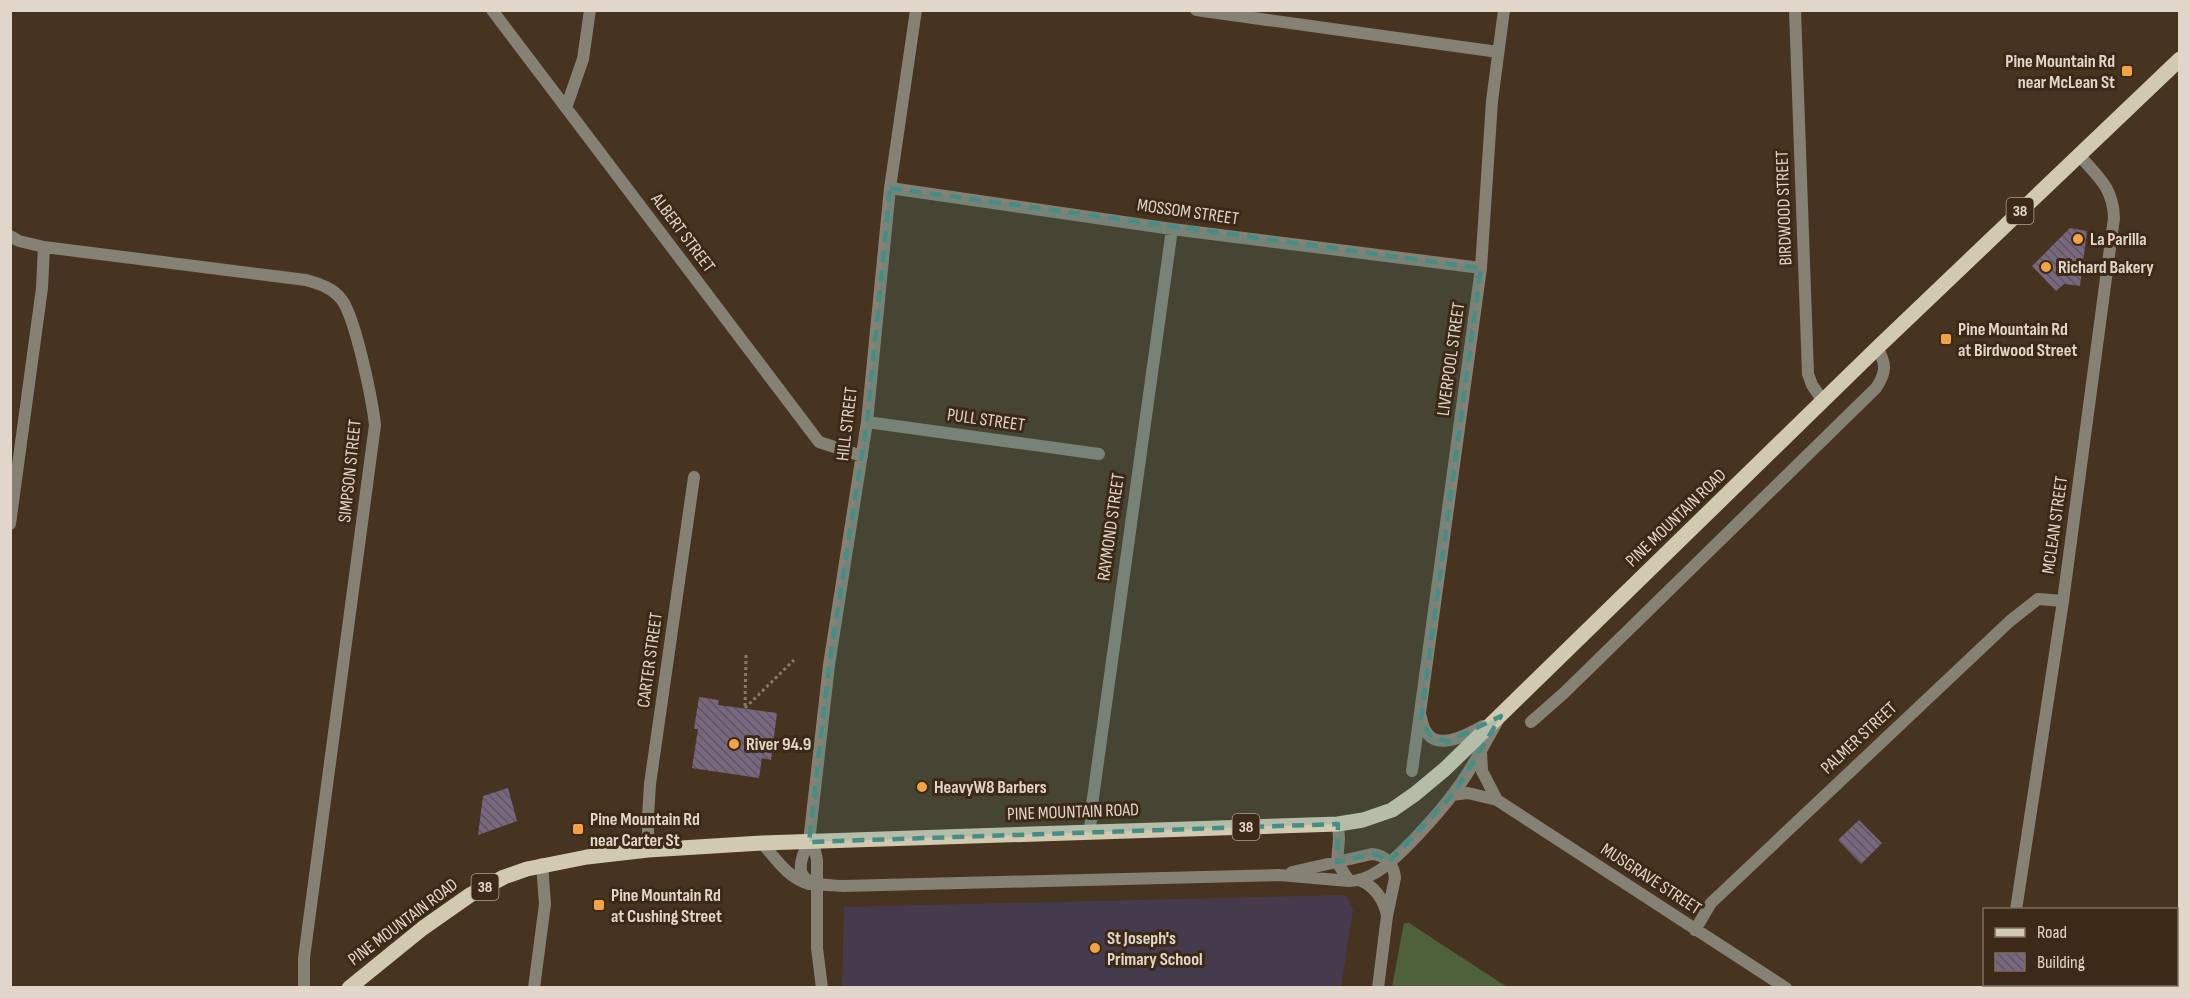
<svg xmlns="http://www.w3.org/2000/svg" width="2190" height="998" viewBox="0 0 2190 998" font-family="'Sofia Sans Condensed',sans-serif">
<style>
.education{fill:#453b4c}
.green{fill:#4e613b}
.building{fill:url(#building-back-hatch)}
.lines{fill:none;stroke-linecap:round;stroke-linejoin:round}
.path{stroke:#8a7a69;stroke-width:3;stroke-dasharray:3 3;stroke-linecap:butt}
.street{stroke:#858175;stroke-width:12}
.primary{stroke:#d1cab1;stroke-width:15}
.marked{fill:#448e85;fill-opacity:0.2;stroke:#448e85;stroke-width:4.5;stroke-dasharray:12 8;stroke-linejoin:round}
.poi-dot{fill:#f4a344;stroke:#3c2917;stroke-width:2}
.labels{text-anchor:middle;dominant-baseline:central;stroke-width:6;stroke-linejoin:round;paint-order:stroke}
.shield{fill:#3c2917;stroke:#b0a294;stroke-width:1.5}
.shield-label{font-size:16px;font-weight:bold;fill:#e2d6ca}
.poi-label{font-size:18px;font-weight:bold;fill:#e2d6ca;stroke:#3c2917;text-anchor:start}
.street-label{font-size:18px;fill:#e2d6ca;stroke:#3c2917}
</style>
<defs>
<pattern id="building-back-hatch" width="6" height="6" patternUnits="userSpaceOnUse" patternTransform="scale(1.5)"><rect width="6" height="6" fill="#77677f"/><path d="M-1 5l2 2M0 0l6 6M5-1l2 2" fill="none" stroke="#605561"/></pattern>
</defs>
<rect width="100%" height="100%" fill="#473420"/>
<path class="education" d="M1345,895L1353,909L1341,987H842L844,907Z"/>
<path class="green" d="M1404,923H1409L1507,987H1392Z"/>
<path class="building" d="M2070,228L2087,231L2080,286L2064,284L2056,291L2032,266Z
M699,697L719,700L718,705L777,713L771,760L762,758L759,778L692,768L698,729H694Z
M508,788L517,821L478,835L483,796Z
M1859,820L1882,843L1861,864L1838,840Z"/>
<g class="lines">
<path class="path" d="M745,706L746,654
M745,708L794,660"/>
<path class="street" d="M492,10L819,442L862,456
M916,10L890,188L867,422L829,665L809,842C788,881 809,885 843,886L1279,875L1349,881C1358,881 1367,878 1375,873C1397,861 1440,812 1456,790C1472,769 1484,745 1497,722
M1196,10L1498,52
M1795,10L1808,374L1812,385L1823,401
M566,108L583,59L590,10
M890,188L1172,229L1481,268
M10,236L19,241L44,247L306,280C320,284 333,288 342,300C356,320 372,399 375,425L304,958V988
M867,422L1099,454
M10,524L42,288L44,247
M1421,717C1427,756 1462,738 1483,726
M1531,722L1564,693L1876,388C1886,373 1887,364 1877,348
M1481,751L1482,771L1497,800
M1412,771L1481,268L1492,101L1504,10
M1452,795L1468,793L1497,800L1786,988
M1338,824L1339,839L1337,862L1349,881
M1090,831L1092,805L1172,229
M809,842L815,851L817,860V948L822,988
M762,843C777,860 787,877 809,884
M648,850V816L650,784L694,477
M1292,872L1372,854C1385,855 1394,864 1395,878L1387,916L1378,988
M1359,880C1374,885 1384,900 1387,915
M2016,910L2063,601L2114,218C2113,187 2098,177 2079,155
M1695,930L1711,903L2010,621L2038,599L2063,601
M2176,968L2180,944
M534,988L545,904L542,864
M2005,988V984
M2174,988V984"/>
<path class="primary" d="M349,988L423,928L470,895L504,877L527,869L587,857L648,850L762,843L1338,824L1363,820L1392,810L1415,794L1445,769L1877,348L2180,59"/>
</g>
<path class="marked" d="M890,188L1481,268L1421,719L1430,735L1447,742L1501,716L1456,791L1389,862L1375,854L1337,862L1338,824L809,842L829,665L867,422Z"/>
<g class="poi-dot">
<rect x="2121" y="65" width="12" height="12" rx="3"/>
<circle cx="2078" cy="239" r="6"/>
<circle cx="2046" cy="267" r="6"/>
<rect x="1940" y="333" width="12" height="12" rx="3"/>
<circle cx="734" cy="744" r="6"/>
<circle cx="922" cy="787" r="6"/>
<rect x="572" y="823" width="12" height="12" rx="3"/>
<rect x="593" y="899" width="12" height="12" rx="3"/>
<circle cx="1095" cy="948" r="6"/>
</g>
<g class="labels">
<g class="shield">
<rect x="2006.5" y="198" width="27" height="26" rx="4.5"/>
<rect x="1232.5" y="814" width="27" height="26" rx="4.5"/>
<rect x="471.5" y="874" width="27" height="26" rx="4.5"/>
</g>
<g class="shield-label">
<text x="2020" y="211">38</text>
<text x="1246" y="827">38</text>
<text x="485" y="887">38</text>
</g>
<g class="poi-label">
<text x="2115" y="61" text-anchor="end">Pine Mountain Rd<tspan x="2115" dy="21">near McLean St</tspan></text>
<text x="2090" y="239">La Parilla</text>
<text x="2058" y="267">Richard Bakery</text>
<text x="1958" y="329">Pine Mountain Rd<tspan x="1958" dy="21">at Birdwood Street</tspan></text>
<text x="746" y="744">River 94.9</text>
<text x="934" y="787">HeavyW8 Barbers</text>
<text x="590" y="819">Pine Mountain Rd<tspan x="590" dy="21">near Carter St</tspan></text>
<text x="611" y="895">Pine Mountain Rd<tspan x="611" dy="21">at Cushing Street</tspan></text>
<text x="1107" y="938">St Joseph's<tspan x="1107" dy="21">Primary School</tspan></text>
</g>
<g class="street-label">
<text transform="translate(1784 208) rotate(-92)">BIRDWOOD STREET</text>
<text transform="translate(1188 212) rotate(8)">MOSSOM STREET</text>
<text transform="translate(683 233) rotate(53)">ALBERT STREET</text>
<text transform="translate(1451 359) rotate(-82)">LIVERPOOL STREET</text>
<text transform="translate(986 420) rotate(8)">PULL STREET</text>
<text transform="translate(847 424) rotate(-83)">HILL STREET</text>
<text transform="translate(350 471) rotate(-84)">SIMPSON STREET</text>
<text transform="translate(1676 518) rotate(-44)">PINE MOUNTAIN ROAD</text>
<text transform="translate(2055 525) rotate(-82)">MCLEAN STREET</text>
<text transform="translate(1111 527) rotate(-82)">RAYMOND STREET</text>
<text transform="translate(650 660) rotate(-82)">CARTER STREET</text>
<text transform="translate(1859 738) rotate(-43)">PALMER STREET</text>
<text transform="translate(1073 812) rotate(-2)">PINE MOUNTAIN ROAD</text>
<text transform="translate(1651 879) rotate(33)">MUSGRAVE STREET</text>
<text transform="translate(403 922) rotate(-37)">PINE MOUNTAIN ROAD</text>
</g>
</g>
<rect width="2190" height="998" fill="none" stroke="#e2d6ca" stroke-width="24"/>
<rect x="1983" y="908" width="195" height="78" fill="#3c2917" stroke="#7e6e5f" stroke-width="1.5"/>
<rect x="1995" y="928" width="30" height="9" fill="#d1cab1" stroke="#7e6e5f" stroke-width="1.5"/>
<text x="2037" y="938" font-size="18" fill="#e2d6ca">Road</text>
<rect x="1995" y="953" width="30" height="18" fill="url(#building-back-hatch)" stroke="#7e6e5f" stroke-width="1.5"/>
<text x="2037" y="968" font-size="18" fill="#e2d6ca">Building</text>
</svg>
